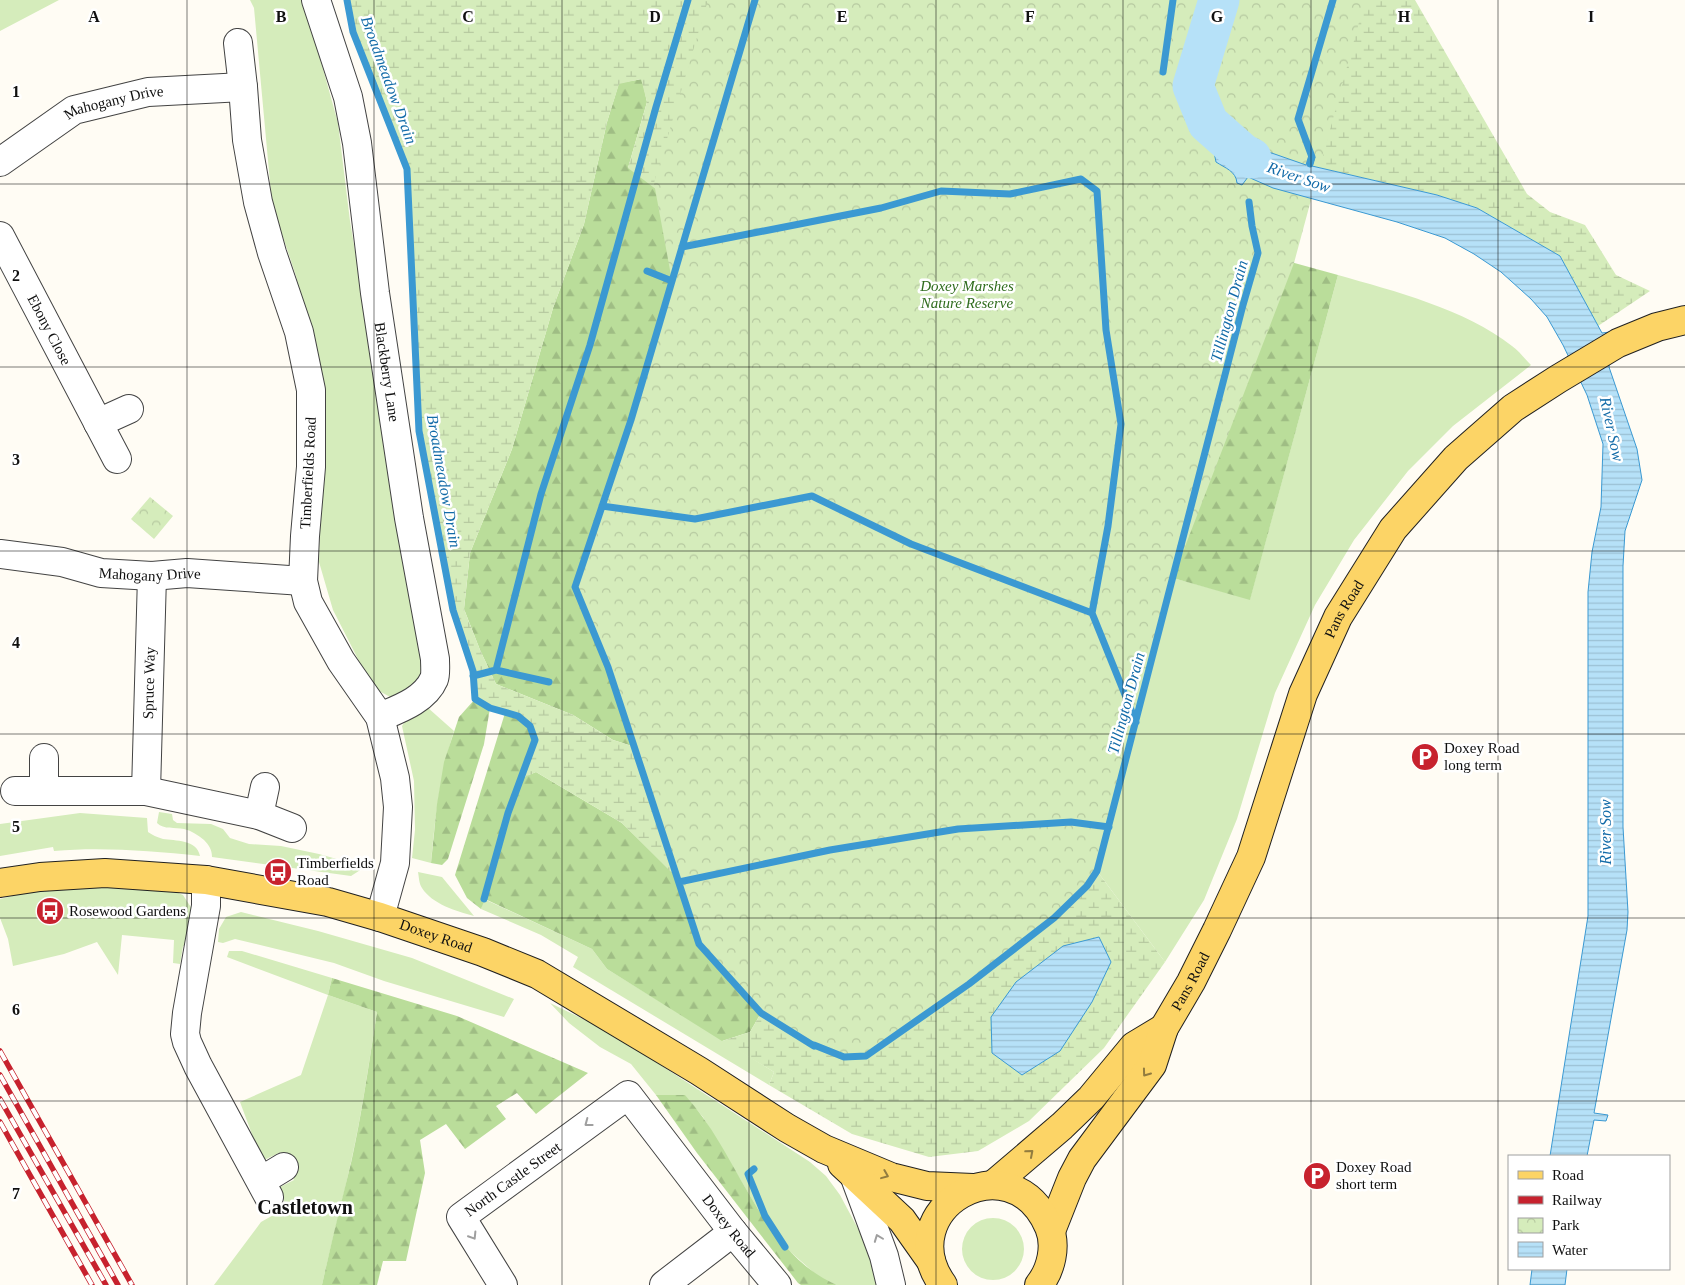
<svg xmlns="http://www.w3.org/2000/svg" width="1685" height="1285" viewBox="0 0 1685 1285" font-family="Georgia,serif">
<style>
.grass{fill:#d5ecbb}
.forest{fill:url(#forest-firs)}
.wetland{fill:url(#wetland-marsh);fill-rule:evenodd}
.park{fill:url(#park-crowns)}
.water{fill:url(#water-rules);stroke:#3b99d2}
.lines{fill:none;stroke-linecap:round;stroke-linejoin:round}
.stream{stroke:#3b99d2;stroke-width:7}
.river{stroke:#b6e1f8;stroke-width:41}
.minor-casing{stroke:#434343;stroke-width:30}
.major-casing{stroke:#212121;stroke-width:30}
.minor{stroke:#fff;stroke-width:28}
.major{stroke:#fcd466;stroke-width:28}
.rail-casing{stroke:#c7222e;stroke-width:5.5}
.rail{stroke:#fff;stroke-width:4;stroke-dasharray:11;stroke-linecap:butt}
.oneway{stroke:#927c3f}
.oneway2{stroke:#9f9f9f}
.grid{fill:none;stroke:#101010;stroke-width:1;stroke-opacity:0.55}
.labels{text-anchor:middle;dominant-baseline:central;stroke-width:5;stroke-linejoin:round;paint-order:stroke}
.street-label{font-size:15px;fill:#101010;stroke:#fff}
.park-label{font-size:15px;font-style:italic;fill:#2f6c1d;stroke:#fff}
.poi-label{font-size:15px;fill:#101010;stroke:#fff;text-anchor:start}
.water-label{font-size:16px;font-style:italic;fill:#136ba8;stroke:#fff}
.district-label{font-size:20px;font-weight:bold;fill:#101010;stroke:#fff}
.grid-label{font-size:16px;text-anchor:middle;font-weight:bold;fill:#101010;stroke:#fff;stroke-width:5;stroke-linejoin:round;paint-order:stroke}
</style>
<defs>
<pattern id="forest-firs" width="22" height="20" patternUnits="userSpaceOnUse" patternTransform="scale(1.25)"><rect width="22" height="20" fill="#badd9a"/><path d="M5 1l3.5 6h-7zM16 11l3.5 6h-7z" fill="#9fbd84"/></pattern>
<pattern id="wetland-marsh" width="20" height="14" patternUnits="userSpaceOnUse" patternTransform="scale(1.25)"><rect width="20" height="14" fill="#d5ecbb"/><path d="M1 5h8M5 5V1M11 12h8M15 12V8" fill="none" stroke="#b6c9a0"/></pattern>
<pattern id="park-crowns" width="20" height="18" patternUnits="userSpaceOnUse" patternTransform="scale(1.25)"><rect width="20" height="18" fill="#d5ecbb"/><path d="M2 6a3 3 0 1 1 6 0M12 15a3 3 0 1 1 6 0" fill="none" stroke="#b6c9a0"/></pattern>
<pattern id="water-rules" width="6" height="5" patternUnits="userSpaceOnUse" patternTransform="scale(1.25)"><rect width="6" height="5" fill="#b6e1f8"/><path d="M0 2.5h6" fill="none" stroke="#9bc0d4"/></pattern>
</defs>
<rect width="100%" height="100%" fill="#fffcf4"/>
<path class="grass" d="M0,0H59L0,31Z
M250,0H304L338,123L350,221L421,644L422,681L396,700L379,691L360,663L333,610L319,562L324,404L296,276L272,204L254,8Z
M1338,275C1394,291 1465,309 1512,346C1519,351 1524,358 1531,365L1453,426L1408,471L1354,540L1315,605L1275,693L1237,819L1204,900L1165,962L1097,871L1173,578L1250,599Z
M427,707L454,731C440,775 435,817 431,863L412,858L415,830L414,781L402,726L412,711Z
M159,812L172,814L173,820L177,823L211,824L223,829L230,838L249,844L281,846L319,854L365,867L351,876L212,857C212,850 209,845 204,840C198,835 192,831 184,829C175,827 164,830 157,823Z
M80,813L147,818L148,832C152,835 157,837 163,839C175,841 197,839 200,856C151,851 103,847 54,851L53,847L0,856V824Z
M418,872L442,877L474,916C456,911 432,904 422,888C419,884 419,877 418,872Z
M105,884L169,889L183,895L194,912L191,947L183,946L180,964L173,963L174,940L122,935L118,975L97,942L64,954L13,966L8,939L0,918V899L29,892Z
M484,899L592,949L607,969L774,1072L769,1085L573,967L578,957L541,935L481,909Z
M241,912L318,931L412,958L514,999L504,1017L384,981L334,963L235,939L223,943L218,942L219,929L226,917Z
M229,951H242L332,978L328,995L377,1012C369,1062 362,1113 351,1162C342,1203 331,1244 322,1285H214L261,1222L286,1208L280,1187L294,1180L281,1152L262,1161L240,1102L301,1075L328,995L227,957Z
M550,1003L608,1031L810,1162L826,1176L840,1195L871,1253L878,1285H837L820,1278L785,1247L756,1206L703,1117L685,1096L656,1095L631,1064L600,1047L569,1023Z
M962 1249a31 31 0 1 1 62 0a31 31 0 1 1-62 0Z"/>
<path class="forest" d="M642,79L647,102L628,168L686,112L651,752L613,740L573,715L496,684L480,650L464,609L470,553L512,449L553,308L584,224L607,122L619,83Z
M1258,253L1338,275L1250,600L1173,578Z
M475,699L490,708L484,744L448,859L442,865L431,863L437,804L444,762L459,717Z
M505,713C549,725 532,747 521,778L536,772L622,823L678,878L699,944L761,1013L750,1032L722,1041L607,969L592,949L485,899L481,909L467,898L455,875Z
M332,978L457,1016L588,1073L536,1114L517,1093L496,1106L506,1119L465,1149L446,1124L420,1140L425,1173L406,1261H383L377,1285H322C331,1244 341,1203 351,1163C362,1113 369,1063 377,1012L328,995Z
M656,1095H685C698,1110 709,1125 719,1142C750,1193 778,1260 837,1285H801L798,1283L697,1153Z"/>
<path class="wetland" d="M347,0H1219L1173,578L1097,871L1165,962L1104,1048L1029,1121L978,1151L929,1157L852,1134L769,1085L774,1072L722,1041L750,1032L761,1013L699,944L677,878L622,823L536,772L521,779L535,740L530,726L518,716L490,708L475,699L473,671L453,610L419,431L407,169L353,32ZM641,79L647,102L628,168L657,190L700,436L651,752L613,740L573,715L496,684L480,650L464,609L470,553L512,449L553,308L584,224L607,122L619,84Z
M1333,0H1415L1527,194L1550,212L1585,225L1616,275L1650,291L1598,326L1560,256L1477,208L1437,195L1312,166Z"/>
<path class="park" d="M708,0H1365L1294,263L1173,578L1097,871L1054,918L969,984L866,1056L844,1057L814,1046L761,1013L699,944L608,667L575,587L631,420L672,281L654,183Z
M150,497L173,516L154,539L131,519Z"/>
<path class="water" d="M1208,123L1241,128L1251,140L1263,150L1306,165L1309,155L1315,157L1312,166L1437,195L1477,208L1560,256L1602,333L1610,332L1611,350L1609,367L1637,449L1642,480L1625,531L1623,566V827L1628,912L1627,930L1594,1113L1608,1115L1606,1121L1594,1120L1587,1156H1550L1588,916V592L1592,552L1601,507L1603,444L1587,395L1563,345L1547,317L1531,299L1501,272L1474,254L1445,238L1397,222L1273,188L1248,177L1242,185L1237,183C1236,171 1225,168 1216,162Z
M1099,937L1111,962L1092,1002L1060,1051L1022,1075L992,1053L991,1017L1016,982L1063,946Z
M1532,1269H1567L1565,1285H1530Z"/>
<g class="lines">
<path class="stream" d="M347,0L353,32L407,169L419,431L453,610L473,671L475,699L490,708L518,716L530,726L535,740L508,813L484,899
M755,0L631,420L575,587L608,667L699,944L761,1013L814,1046
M1163,72L1173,0
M1310,164L1312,157L1298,119L1333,0
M682,247L881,208L941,191L1010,194L1081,179L1097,191L1106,330L1121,424L1108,526L1092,613
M647,271L672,281
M602,506L695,519L812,496L911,544L1092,613L1136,722
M496,670L549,682
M473,676L496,670L541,494L590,345L656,107L688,0
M679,882L830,850L958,829L1071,822L1109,827
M814,1045L844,1057L866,1056L969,984L1054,918L1087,886L1097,871L1243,305L1258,253L1252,226L1249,202
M754,1169L748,1174L765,1216L785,1247"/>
<path class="river" d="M1219,0L1193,86L1208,123L1243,154L1251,158"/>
<defs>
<g id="minor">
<path id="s1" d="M316,0L348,97L357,143L375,293L409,518L435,659C435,665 436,674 434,679C425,700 399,709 380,717"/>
<path d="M238,43L243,87L247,140L258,202L272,253L299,332L311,390V467L305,536L303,581L308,602L341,661L380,717L395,778L398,807L395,863L380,917"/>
<path id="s2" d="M0,162L74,110L148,92L243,87"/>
<path id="s3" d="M0,236L117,459"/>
<path d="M98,423L129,409"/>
<path id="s4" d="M0,554L62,562L101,573L152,576L187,573L303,581"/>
<path id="s5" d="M15,791H146L152,576"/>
<path d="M44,791V758"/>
<path d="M146,791L259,815L292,828"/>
<path d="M259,815L265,787"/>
<path d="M206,880V906L187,1013L185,1034L187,1042L198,1066L269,1197"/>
<path d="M854,1175L884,1256L891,1285"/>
<path d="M261,1181L284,1167"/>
<path id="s6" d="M503,1285L461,1217L628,1095L733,1232L777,1285"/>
<path d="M664,1285L733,1232"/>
</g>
<g id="major">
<path id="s7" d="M0,883L40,877L105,873L206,880L328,902L380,917L483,952L537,974L699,1071L787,1128L824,1149L891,1177L927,1186L973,1188"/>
<path d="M842,1164L902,1220L931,1261"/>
<path d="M993,1185L1062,1126L1091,1098L1134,1046L1164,1028"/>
<path id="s8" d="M1051,1231L1072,1178L1082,1159L1152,1065L1164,1028L1191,982L1217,930L1251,857L1303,694L1338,617L1393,529L1456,458L1513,408L1558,379L1618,343L1657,327L1685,320"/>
<path d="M943,1285C889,1210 1010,1137 1049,1227C1057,1246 1051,1270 1039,1285"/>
</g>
</defs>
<use href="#minor" class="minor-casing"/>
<use href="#major" class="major-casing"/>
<use href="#minor" class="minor"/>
<use href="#major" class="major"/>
<defs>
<path id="rail" d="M0,1051L132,1285
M0,1075L118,1285
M0,1099L106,1285
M0,1122L92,1285"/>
</defs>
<use href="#rail" class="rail-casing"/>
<use href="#rail" class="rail"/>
</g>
<defs><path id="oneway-chevron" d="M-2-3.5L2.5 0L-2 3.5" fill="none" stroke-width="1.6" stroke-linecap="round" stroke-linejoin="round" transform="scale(1.25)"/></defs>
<g class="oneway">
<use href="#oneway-chevron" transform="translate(1146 1073) rotate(126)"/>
<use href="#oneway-chevron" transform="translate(1030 1153) rotate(-41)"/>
<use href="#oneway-chevron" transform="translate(885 1175) rotate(22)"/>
</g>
<g class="oneway2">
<use href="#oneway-chevron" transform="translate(588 1123) rotate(143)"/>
<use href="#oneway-chevron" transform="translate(473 1236) rotate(58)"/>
<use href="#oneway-chevron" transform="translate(878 1238) rotate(-111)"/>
</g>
<path class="grid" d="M187,0V1285M374,0V1285M562,0V1285M749,0V1285M936,0V1285M1123,0V1285M1311,0V1285M1498,0V1285M0,184H1685M0,367H1685M0,551H1685M0,734H1685M0,918H1685M0,1101H1685"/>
<defs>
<symbol id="parking-disc" viewBox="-11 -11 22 22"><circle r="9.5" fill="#c7222e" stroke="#fff"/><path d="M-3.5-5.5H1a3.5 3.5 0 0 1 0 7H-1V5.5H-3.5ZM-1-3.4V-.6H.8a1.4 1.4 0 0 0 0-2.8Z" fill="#fff"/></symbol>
<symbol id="bus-disc" viewBox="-11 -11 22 22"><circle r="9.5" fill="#c7222e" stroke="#fff"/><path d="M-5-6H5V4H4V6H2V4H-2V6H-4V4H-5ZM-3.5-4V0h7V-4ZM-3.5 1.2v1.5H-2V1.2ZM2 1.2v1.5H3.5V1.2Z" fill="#fff"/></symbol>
</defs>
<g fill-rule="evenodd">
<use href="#parking-disc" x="1409" y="741" width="32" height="32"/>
<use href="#bus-disc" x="262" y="856" width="32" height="32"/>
<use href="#bus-disc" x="34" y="895" width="32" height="32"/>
<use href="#parking-disc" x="1301" y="1160" width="32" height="32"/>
</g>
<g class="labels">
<g class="street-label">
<text stroke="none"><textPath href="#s2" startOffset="131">Mahogany Drive</textPath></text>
<text stroke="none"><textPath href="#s3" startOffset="106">Ebony Close</textPath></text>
<text stroke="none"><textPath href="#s1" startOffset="380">Blackberry Lane</textPath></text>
<text transform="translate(308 473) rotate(-87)">Timberfields Road</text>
<text stroke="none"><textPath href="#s4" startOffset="152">Mahogany Drive</textPath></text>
<text stroke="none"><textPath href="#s8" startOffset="692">Pans Road</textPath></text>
<text stroke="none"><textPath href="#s5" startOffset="239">Spruce Way</textPath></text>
<text stroke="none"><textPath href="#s7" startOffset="444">Doxey Road</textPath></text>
<text stroke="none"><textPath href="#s8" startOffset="288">Pans Road</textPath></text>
<text stroke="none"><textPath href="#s6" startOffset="144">North Castle Street</textPath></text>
<text stroke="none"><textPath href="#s6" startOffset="452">Doxey Road</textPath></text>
</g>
<g class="park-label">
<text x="967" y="286">Doxey Marshes<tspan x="967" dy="17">Nature Reserve</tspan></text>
</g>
<g class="poi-label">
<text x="1444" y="748">Doxey Road<tspan x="1444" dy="17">long term</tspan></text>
<text x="297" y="863">Timberfields<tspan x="297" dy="17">Road</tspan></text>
<text x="69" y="911">Rosewood Gardens</text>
<text x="1336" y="1167">Doxey Road<tspan x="1336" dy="17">short term</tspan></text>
</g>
<g class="water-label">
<text transform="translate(389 80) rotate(70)">Broadmeadow Drain</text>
<text transform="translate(1299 177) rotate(19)">River Sow</text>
<text transform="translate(1229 311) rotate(-75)">Tillington Drain</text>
<text transform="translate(1612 429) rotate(78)">River Sow</text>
<text transform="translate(444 481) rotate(80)">Broadmeadow Drain</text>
<text transform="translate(1126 703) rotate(-75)">Tillington Drain</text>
<text transform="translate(1605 832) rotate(-90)">River Sow</text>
</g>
<g class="district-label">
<text x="305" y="1207">Castletown</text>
</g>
</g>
<g class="grid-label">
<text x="94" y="22">A</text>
<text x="281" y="22">B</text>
<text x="468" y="22">C</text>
<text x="655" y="22">D</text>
<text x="842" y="22">E</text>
<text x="1030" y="22">F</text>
<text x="1217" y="22">G</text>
<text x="1404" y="22">H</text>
<text x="1591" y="22">I</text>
<text x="16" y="97">1</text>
<text x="16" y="281">2</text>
<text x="16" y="465">3</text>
<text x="16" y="648">4</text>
<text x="16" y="832">5</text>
<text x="16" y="1015">6</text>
<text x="16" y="1199">7</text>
</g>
<rect x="1508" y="1155" width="162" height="115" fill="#ffffff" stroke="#9f9f9f"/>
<rect x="1518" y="1171" width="25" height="8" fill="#fcd466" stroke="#9f9f9f"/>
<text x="1552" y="1180" font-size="15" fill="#101010">Road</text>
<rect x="1518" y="1196" width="25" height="8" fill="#c7222e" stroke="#9f9f9f"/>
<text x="1552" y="1205" font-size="15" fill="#101010">Railway</text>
<rect x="1518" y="1218" width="25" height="15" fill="url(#park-crowns)" stroke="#9f9f9f"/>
<text x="1552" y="1230" font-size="15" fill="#101010">Park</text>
<rect x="1518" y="1242" width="25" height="15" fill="url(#water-rules)" stroke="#9f9f9f"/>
<text x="1552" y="1255" font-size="15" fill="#101010">Water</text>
</svg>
